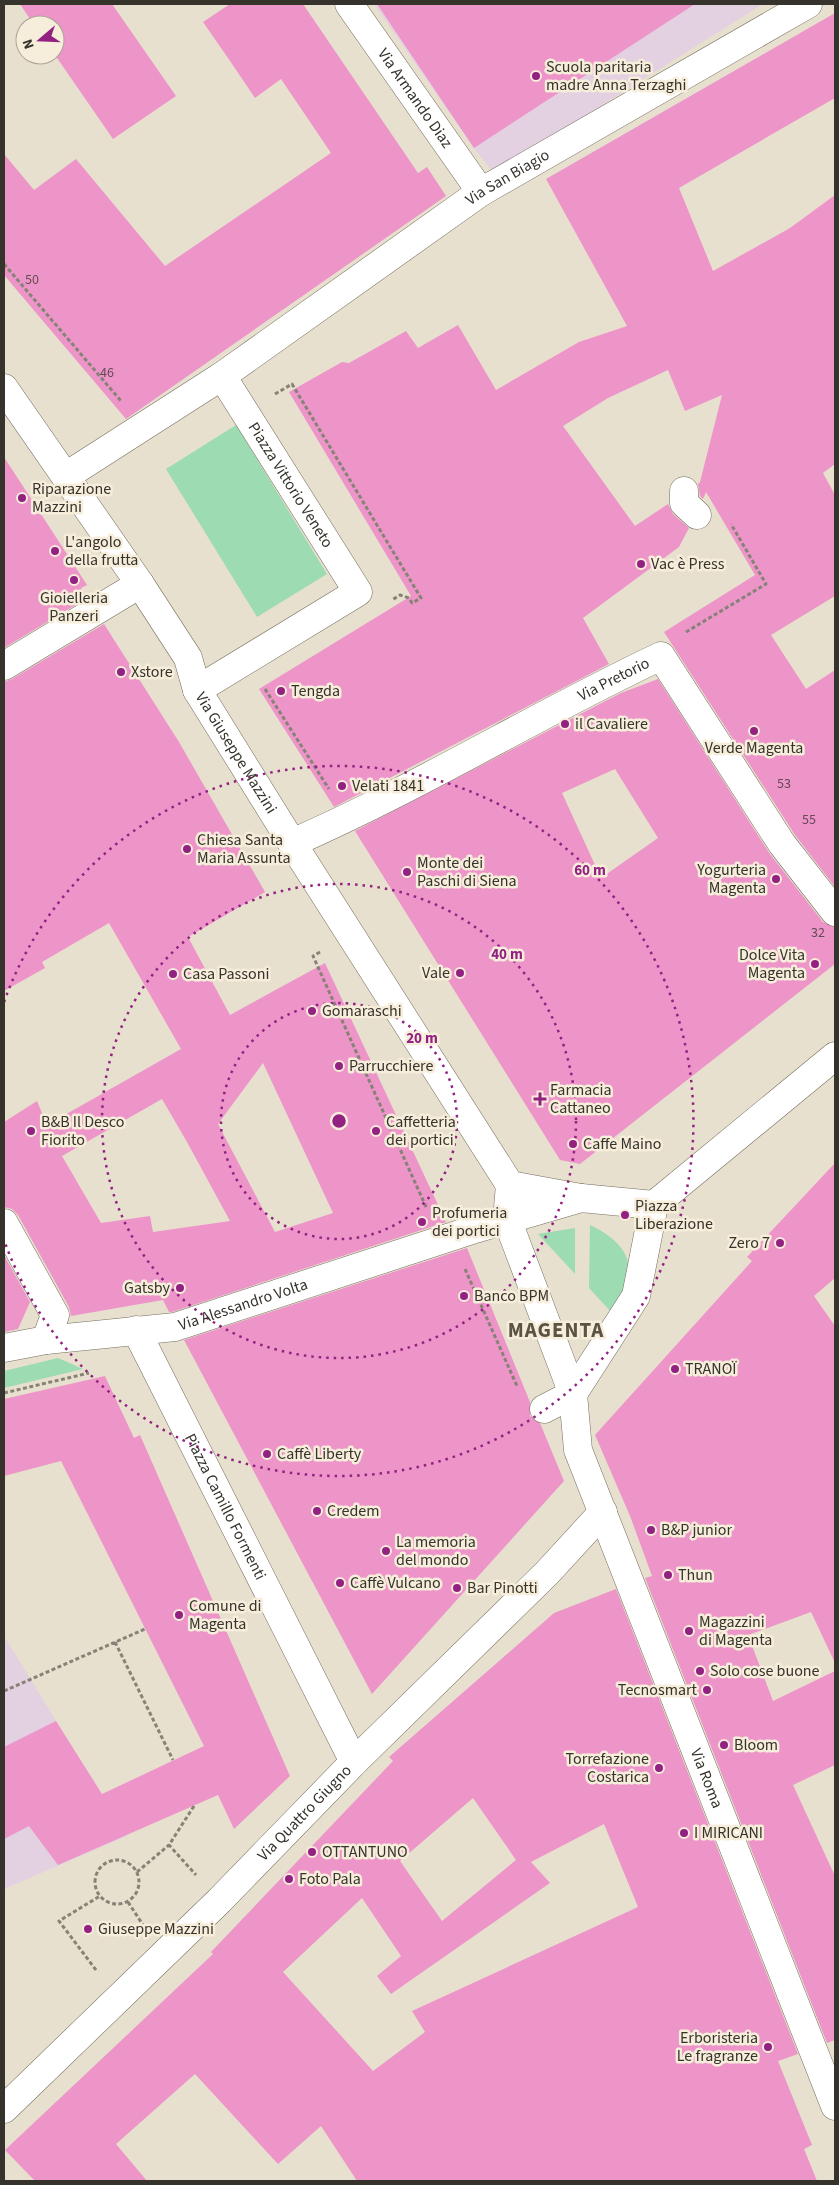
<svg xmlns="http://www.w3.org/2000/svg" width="839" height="2185" viewBox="0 0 839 2185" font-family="'Source Sans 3',sans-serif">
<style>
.education{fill:#e3d0e0}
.green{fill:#9ddbb2}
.building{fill:#ed94c9;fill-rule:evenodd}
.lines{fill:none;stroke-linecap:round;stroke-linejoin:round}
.minor-casing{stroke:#746d5d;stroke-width:29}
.path{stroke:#878276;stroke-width:3;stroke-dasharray:4 2.5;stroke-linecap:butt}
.minor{stroke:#fff;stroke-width:28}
.ring{fill:none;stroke:#922181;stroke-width:2.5;stroke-dasharray:2.5 5}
.poi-dot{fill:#922181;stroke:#f6eddb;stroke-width:2}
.labels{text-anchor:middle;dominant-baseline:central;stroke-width:5;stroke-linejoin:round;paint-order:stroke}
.number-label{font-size:14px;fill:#644b53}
.poi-label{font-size:16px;fill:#36332c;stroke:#f6eddb;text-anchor:start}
.street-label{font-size:16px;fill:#36332c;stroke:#f6eddb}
.district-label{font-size:21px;font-weight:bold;letter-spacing:1px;fill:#5b5445;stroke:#f6eddb}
.centre{fill:#922181;stroke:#f6eddb;stroke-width:2.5}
.ring-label{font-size:15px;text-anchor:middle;font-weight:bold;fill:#922181;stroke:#f6eddb;stroke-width:5;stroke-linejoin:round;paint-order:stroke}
</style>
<rect width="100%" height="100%" fill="#e8e0ce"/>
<path class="education" d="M374,4H763L494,173L474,148Z
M4,1636L127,1836L4,1889Z"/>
<path class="green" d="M236,425L327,574L257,617L166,469Z
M590,1225C611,1235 632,1250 629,1277C628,1288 617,1303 612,1313L589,1288Z
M575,1228V1274L538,1234Z
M58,1358L83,1369L4,1388V1371Z"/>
<path class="building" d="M20,4H112L176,96L113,139L55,55V25H34Z
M230,4H303L418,173L427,167L446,196L126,419L4,275V154L34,190L76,159L165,266L331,153L281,79L255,98L228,58L203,22Z
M377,4H695L474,148Z
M835,13V98L679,188L713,271L790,228L835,195V464L823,473L835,495V596L771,635L806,689L835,670V887L795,835L664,632L755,575L706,492L703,499L700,496L698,484L700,482L722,395L685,411L668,370L608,398L563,426L635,526L668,504L673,514L689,528L679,547L583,618L609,664L334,807L259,689L411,596L289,392L342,362L349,363L406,331L418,348L458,325L496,390L579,342L627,326L546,179Z
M4,457L87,585L81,588L87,598L4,648Z
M104,624L179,742L265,892L188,937L230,1015L325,963L446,1222L172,1312H169L163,1300L71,1316L69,1307L18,1215L12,1209L4,1207V1122L37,1101L47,1125L181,1049L109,923L42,962L45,968L4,991V682L12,679ZM263,1063L333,1213L275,1232L218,1124ZM162,1099L187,1142L230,1221L153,1232L150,1216L101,1223L62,1156Z
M658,679L770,854L823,922L835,927V964L580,1164L560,1160L355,831L621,693ZM615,769L658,838L601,878L562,793Z
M835,1163V1278L814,1296L835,1326V1663L811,1612L748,1635L773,1701L835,1671V1765L793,1785L835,1876V2040L827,2043L645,1578L652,1576L630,1516L595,1435L752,1261L747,1257Z
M467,1248L530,1402V1416L540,1423L564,1481L372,1694L184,1340Z
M4,1255L30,1302L18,1329L4,1332Z
M105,1376L134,1438L140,1435L290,1776L234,1829L218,1795L58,1865L29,1826L4,1839V1747L56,1721L102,1794L204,1746L61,1461L4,1476V1399Z
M616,1589L798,2054L778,2061L812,2145L804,2149L817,2181H357L321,2126L278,2164L195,2074L116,2144L147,2181H35L5,2150L213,1954L211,1952L393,1761L389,1757L554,1613ZM473,1798L516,1860L442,1921L400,1861ZM604,1824L638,1907L412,2011L425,2032L373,2071L283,1972L362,1898L401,1956L377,1976L391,1994L550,1883L531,1862Z"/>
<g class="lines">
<defs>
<g id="minor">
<path id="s1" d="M349,4L481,192"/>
<path id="s2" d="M222,376L481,192L808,4"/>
<path id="s3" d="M4,388L140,584L188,658L197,690L292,843L510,1185L581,1198"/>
<path id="s4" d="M66,476L222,376L358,592L197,690"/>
<path d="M684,491V503L697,515"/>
<path d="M4,666L140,584"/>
<path id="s5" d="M292,843C418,788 536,715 661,656L782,844L835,912"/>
<path id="s6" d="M510,1185L507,1219L573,1394L578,1450L835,2106"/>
<path d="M4,1223L55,1315L46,1340"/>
<path id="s7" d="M136,1330L354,1762"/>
<path id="s8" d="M4,1348L46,1340L175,1327L475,1229L581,1198L654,1205"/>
<path d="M544,1409L573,1394L636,1296L654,1205L835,1056"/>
<path id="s9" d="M4,2109L219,1901L354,1762L547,1573L603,1512"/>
</g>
</defs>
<use href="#minor" class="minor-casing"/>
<path class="path" d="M4,264L121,401
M275,394L292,384L421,598L412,603L409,598L400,595L392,600
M686,632L766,584L731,524
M265,689L329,789
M320,952L313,956L427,1209
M465,1269L517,1386
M4,1393L89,1373
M115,1642L173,1760
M4,1691L145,1629
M194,1806L169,1845L196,1875
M95 1882a22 22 0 1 1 44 0a22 22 0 1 1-44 0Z
M137,1872L169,1845
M128,1902L143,1925
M96,1970L59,1921L100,1896"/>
<use href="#minor" class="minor"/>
</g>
<g class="ring">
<circle cx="339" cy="1121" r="118"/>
<circle cx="339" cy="1121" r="237"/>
<path d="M4 1002A355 355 0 1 1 4 1240"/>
</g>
<g class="poi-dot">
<circle cx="536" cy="76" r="5"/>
<circle cx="22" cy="498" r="5"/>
<circle cx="55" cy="551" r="5"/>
<circle cx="641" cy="564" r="5"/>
<circle cx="74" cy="580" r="5"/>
<circle cx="121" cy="672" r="5"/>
<circle cx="281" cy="691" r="5"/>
<circle cx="565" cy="724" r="5"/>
<circle cx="754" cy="731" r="5"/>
<circle cx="342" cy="786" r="5"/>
<circle cx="187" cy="849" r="5"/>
<circle cx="407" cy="872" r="5"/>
<circle cx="776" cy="879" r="5"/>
<circle cx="815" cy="964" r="5"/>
<circle cx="460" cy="973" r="5"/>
<circle cx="173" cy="974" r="5"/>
<circle cx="312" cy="1011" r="5"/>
<circle cx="339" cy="1066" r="5"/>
<path d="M537.5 1091.5h5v5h5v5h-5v5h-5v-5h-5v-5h5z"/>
<circle cx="31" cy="1131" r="5"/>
<circle cx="376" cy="1131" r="5"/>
<circle cx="573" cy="1144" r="5"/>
<circle cx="625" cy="1215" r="5"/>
<circle cx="422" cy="1222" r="5"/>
<circle cx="780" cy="1243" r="5"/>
<circle cx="180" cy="1288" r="5"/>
<circle cx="464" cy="1296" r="5"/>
<circle cx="675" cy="1369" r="5"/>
<circle cx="267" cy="1454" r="5"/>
<circle cx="317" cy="1511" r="5"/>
<circle cx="651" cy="1530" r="5"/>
<circle cx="386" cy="1551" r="5"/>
<circle cx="668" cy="1575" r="5"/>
<circle cx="340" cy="1583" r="5"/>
<circle cx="457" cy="1588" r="5"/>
<circle cx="179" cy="1615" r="5"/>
<circle cx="689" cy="1631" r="5"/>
<circle cx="700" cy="1671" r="5"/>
<circle cx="707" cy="1690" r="5"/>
<circle cx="724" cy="1745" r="5"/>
<circle cx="659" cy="1768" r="5"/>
<circle cx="684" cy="1833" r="5"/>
<circle cx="312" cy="1852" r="5"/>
<circle cx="289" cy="1879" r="5"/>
<circle cx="88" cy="1929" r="5"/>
<circle cx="768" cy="2047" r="5"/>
</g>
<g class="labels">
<g class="number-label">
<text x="32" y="280">50</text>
<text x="107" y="373">46</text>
<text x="784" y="784">53</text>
<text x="809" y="820">55</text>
<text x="818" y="933">32</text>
</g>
<g class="poi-label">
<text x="546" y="67">Scuola paritaria<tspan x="546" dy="18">madre Anna Terzaghi</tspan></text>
<text x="32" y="489">Riparazione<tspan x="32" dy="18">Mazzini</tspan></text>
<text x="65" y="542">L'angolo<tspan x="65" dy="18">della frutta</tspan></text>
<text x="651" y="564">Vac è Press</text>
<text x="74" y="598" text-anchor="middle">Gioielleria<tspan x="74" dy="18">Panzeri</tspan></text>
<text x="131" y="672">Xstore</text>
<text x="291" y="691">Tengda</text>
<text x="575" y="724">il Cavaliere</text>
<text x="754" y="748" text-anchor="middle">Verde Magenta</text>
<text x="352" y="786">Velati 1841</text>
<text x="197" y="840">Chiesa Santa<tspan x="197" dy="18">Maria Assunta</tspan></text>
<text x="417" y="863">Monte dei<tspan x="417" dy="18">Paschi di Siena</tspan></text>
<text x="766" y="870" text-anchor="end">Yogurteria<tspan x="766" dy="18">Magenta</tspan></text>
<text x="805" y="955" text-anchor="end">Dolce Vita<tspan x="805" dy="18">Magenta</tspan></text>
<text x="450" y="973" text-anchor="end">Vale</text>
<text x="183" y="974">Casa Passoni</text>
<text x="322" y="1011">Gomaraschi</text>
<text x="349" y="1066">Parrucchiere</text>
<text x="550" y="1090">Farmacia<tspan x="550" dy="18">Cattaneo</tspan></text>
<text x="41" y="1122">B&amp;B Il Desco<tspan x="41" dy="18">Fiorito</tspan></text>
<text x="386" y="1122">Caffetteria<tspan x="386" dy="18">dei portici</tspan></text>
<text x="583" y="1144">Caffe Maino</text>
<text x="635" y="1206">Piazza<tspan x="635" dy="18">Liberazione</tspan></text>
<text x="432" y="1213">Profumeria<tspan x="432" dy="18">dei portici</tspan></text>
<text x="770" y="1243" text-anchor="end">Zero 7</text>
<text x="170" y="1288" text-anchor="end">Gatsby</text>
<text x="474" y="1296">Banco BPM</text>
<text x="685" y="1369">TRANOÏ</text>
<text x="277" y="1454">Caffè Liberty</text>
<text x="327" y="1511">Credem</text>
<text x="661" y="1530">B&amp;P junior</text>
<text x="396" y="1542">La memoria<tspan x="396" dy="18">del mondo</tspan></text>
<text x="678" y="1575">Thun</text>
<text x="350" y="1583">Caffè Vulcano</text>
<text x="467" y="1588">Bar Pinotti</text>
<text x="189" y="1606">Comune di<tspan x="189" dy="18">Magenta</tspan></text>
<text x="699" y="1622">Magazzini<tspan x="699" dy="18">di Magenta</tspan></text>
<text x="710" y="1671">Solo cose buone</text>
<text x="697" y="1690" text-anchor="end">Tecnosmart</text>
<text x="734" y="1745">Bloom</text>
<text x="649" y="1759" text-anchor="end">Torrefazione<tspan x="649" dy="18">Costarica</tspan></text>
<text x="694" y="1833">I MIRICANI</text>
<text x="322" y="1852">OTTANTUNO</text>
<text x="299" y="1879">Foto Pala</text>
<text x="98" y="1929">Giuseppe Mazzini</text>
<text x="758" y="2038" text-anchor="end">Erboristeria<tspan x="758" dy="18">Le fragranze</tspan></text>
</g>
<g class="street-label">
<text stroke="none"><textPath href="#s1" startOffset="115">Via Armando Diaz</textPath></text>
<text stroke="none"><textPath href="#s2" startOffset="348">Via San Biagio</textPath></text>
<text stroke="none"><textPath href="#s4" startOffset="314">Piazza Vittorio Veneto</textPath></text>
<text stroke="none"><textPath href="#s5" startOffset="361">Via Pretorio</textPath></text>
<text stroke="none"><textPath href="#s3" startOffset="434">Via Giuseppe Mazzini</textPath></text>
<text stroke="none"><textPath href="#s8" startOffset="244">Via Alessandro Volta</textPath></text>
<text stroke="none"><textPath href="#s7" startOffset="198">Piazza Camillo Formenti</textPath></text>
<text stroke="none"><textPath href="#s6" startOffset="630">Via Roma</textPath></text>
<text stroke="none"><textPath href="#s9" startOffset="422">Via Quattro Giugno</textPath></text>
</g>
<g class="district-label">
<text x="556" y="1330">MAGENTA</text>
</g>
</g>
<circle cx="339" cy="1121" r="8" class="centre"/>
<g class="ring-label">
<text x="590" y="875">60 m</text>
<text x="507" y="959">40 m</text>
<text x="422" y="1043">20 m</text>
</g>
<rect width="839" height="2185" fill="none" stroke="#36332c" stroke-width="10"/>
<g transform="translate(40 40) rotate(251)"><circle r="24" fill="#f6eddb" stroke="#a9a395"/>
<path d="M0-4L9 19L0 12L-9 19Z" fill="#922181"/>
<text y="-8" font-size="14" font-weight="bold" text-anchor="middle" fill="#36332c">N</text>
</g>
</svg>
